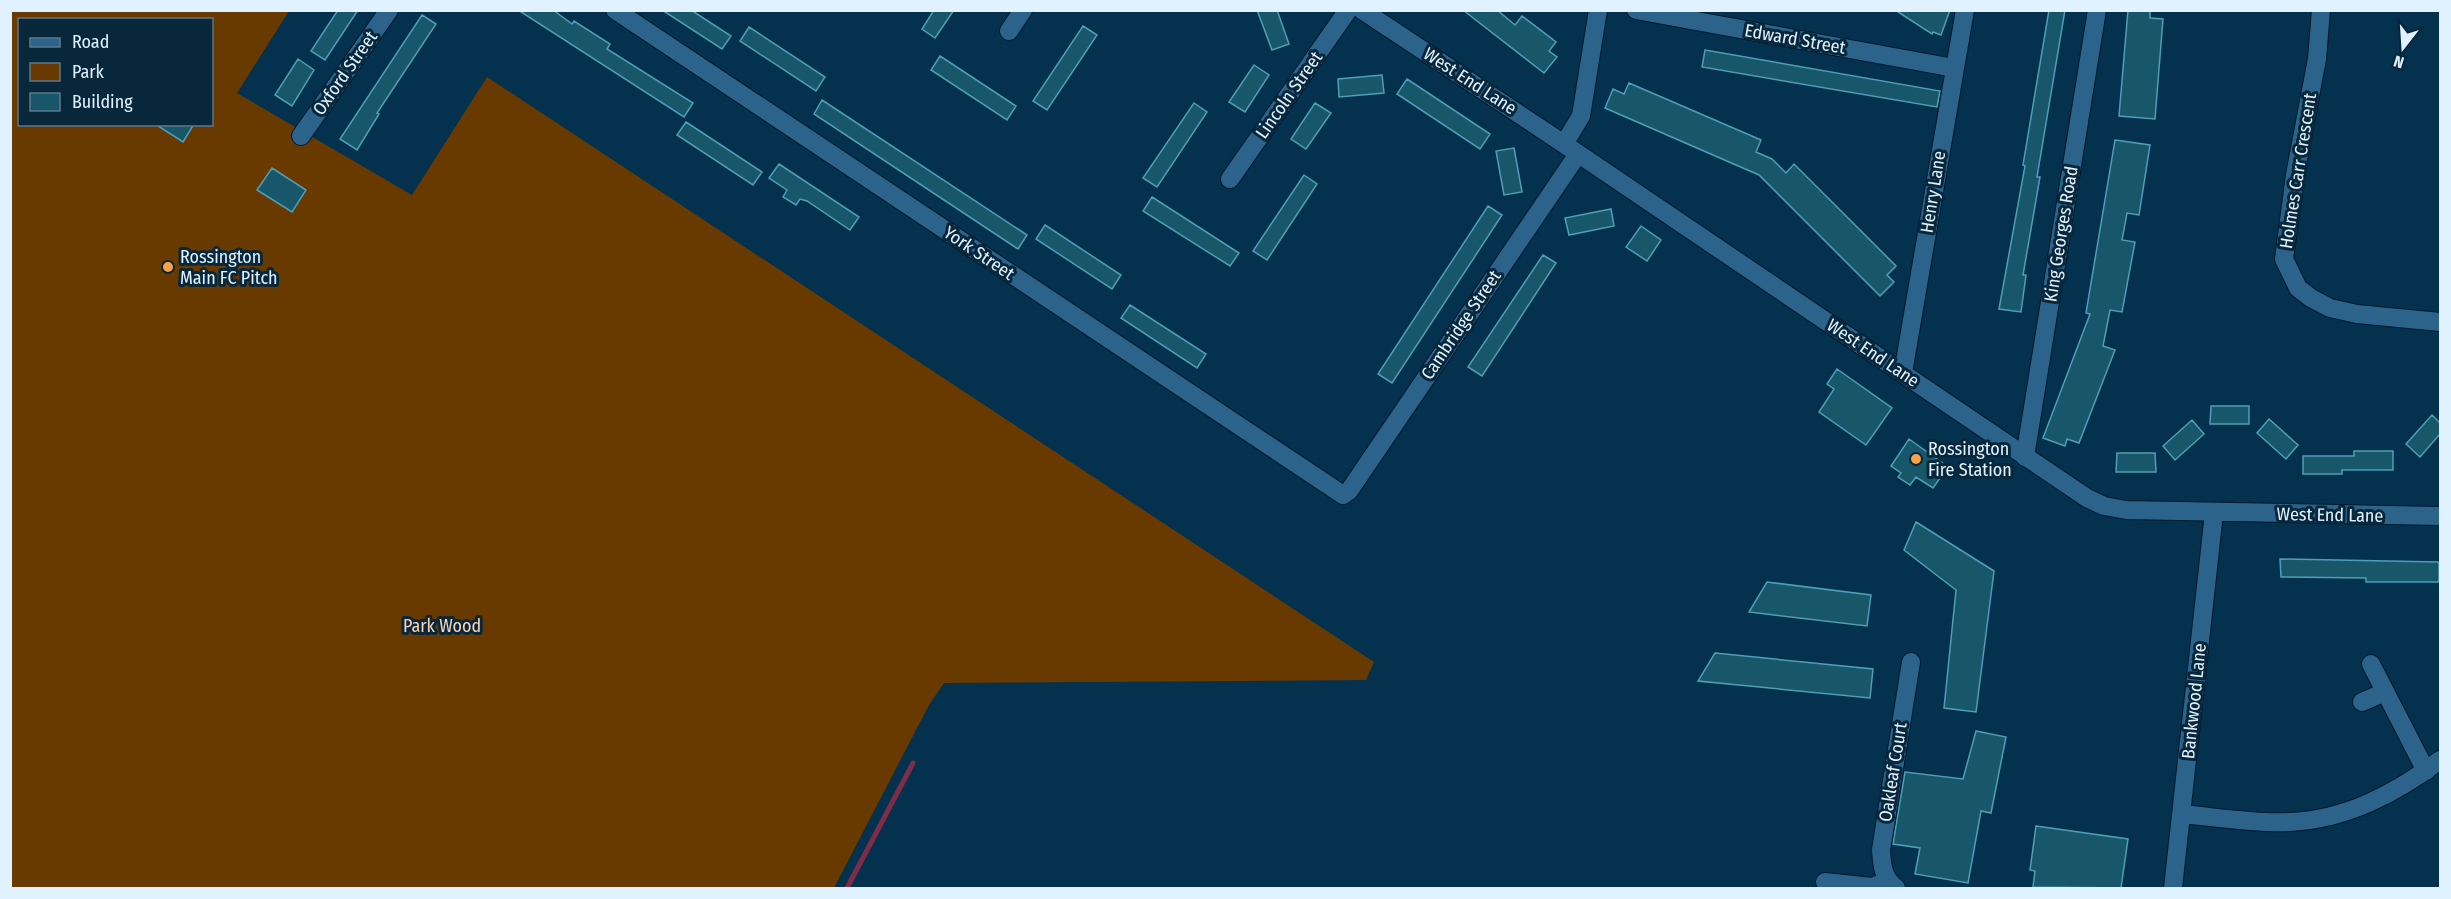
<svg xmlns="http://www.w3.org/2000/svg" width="2451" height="899" viewBox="0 0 2451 899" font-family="'Fira Sans Condensed',sans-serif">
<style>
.green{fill:#683a00;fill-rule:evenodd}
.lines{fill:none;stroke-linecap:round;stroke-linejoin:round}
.stream{stroke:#7e2c48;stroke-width:5}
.building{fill:#18576a;stroke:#4f9eb8;stroke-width:1.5}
.minor-casing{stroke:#00182c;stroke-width:20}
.minor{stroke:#2b638a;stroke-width:18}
.poi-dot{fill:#f8a14a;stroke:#08273b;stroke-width:2}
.labels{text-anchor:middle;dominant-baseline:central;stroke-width:6;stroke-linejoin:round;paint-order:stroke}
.street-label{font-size:18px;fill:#e0f1ff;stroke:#08273b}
.poi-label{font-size:18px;fill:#e0f1ff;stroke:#08273b;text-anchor:start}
.park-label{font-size:18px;fill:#f9d4b5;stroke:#08273b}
</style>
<rect width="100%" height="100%" fill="#03314e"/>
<path class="green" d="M10,11H289L237,93L412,195L487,77L1374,662L1366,680L944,683L929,705L834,888H11ZM20,20H212V124H20Z"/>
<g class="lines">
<path class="stream" d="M847,888L913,763"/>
</g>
<path class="building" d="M338,10H358L325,60L311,51Z
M518,10H553L572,24L574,21L610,44L607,49L693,103L684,117Z
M662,10H691L731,36L722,49Z
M934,10H954L935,38L922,29Z
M1257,10H1277L1289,44L1272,50Z
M1463,10H1497L1515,25L1522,16L1556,42L1549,51L1557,57L1544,73Z
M1895,10H1950L1941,35L1933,32L1932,34Z
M2049,10H2065L2037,177H2040L2023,275H2026L2021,312L1999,309L2025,166L2023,165Z
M2128,10H2150V18L2163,19L2155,119L2119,116Z
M422,15L436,24L377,113L379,114L357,150L340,139Z
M1083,26L1097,35L1047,110L1033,101Z
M749,27L825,77L816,91L740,41Z
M1705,50L1940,91L1937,107L1702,67Z
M940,56L1016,106L1007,120L931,70Z
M298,59L314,70L292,106L275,95Z
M1254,65L1269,75L1245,112L1229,102Z
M1382,75L1384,93L1339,97L1338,79Z
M1407,79L1490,134L1480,149L1397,94Z
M1629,83L1761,140L1756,152L1772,159L1786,173L1794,164L1896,266L1887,275L1894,282L1880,296L1759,175L1605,108L1613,89L1624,94Z
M822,100L1027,235L1018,249L814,114Z
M1194,103L1207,112L1157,187L1143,178Z
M1315,103L1331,113L1306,149L1291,139Z
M686,122L762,172L753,185L677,135Z
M155,124H194L183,142Z
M2115,140L2150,145L2139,215L2127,213L2122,240L2135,242L2122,312L2110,310L2103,346L2115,350L2079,443L2067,439L2065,446L2043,438L2090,314L2086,313Z
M1514,148L1522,192L1504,195L1496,151Z
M779,164L859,217L850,230L807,201L800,199L796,205L783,197L787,190L769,178Z
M272,168L306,190L292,212L257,190Z
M1304,175L1317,184L1267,260L1253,251Z
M1152,197L1239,253L1230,266L1143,211Z
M1488,206L1502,215L1392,383L1378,374Z
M1611,209L1614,226L1569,235L1565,218Z
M1045,225L1121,275L1112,289L1036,239Z
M1641,226L1661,240L1647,261L1626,247Z
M1543,255L1556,263L1482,376L1468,367Z
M1130,305L1206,354L1197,368L1121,318Z
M1837,369L1892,408L1866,445L1819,412L1834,389L1827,384Z
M2211,406H2249V424H2210Z
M2432,415L2440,423V434L2420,457L2406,444Z
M2269,419L2298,445L2286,459L2257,433Z
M2192,420L2204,434L2175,460L2163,446Z
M1909,439L1948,467L1933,488L1916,477L1910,485L1898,477L1901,473L1891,466Z
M2354,451H2393V470H2342V474H2303V456H2354Z
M2117,453H2155L2156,472H2116Z
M1916,522L1994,571L1976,712L1944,708L1956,590L1904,550Z
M2280,559L2439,562V582H2366V578L2281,577Z
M1767,582L1871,595L1867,626L1749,612Z
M1715,653L1873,669L1870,698L1698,681Z
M1976,731L2006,737L1991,813L1981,811L1968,883L1915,874L1920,848L1893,844L1905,772L1963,779Z
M2036,826L2128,839L2121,888L2033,887L2035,871L2030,870Z"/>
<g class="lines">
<defs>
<path id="minor" d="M615,10L1343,495L1349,491L1578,154
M1362,10L1564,144L2087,498L2104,506L2126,510L2440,516
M1636,10L1954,68
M2321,10L2317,59L2295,175L2284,259L2298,288L2311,298L2330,308L2357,314L2440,322
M1009,31L1023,10
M301,136L389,10
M1564,144L1581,116L1598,10
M1230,179L1348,10
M1903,373L1965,10
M2025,457L2097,10
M2371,664L2426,771
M2362,702L2385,692
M2182,814C2215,817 2257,824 2289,822C2346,820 2396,793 2440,760
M1825,882L1872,887L1887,881
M1896,888C1883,878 1882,866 1881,850L1911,662
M2173,888L2214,513"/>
</defs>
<use href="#minor" class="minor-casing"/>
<use href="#minor" class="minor"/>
</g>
<g class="poi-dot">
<circle cx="168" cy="267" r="6"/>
<circle cx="1916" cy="459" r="6"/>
</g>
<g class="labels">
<g class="street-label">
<text transform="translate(1795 39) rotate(10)">Edward Street</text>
<text transform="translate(345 73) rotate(-55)">Oxford Street</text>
<text transform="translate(1470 81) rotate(33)">West End Lane</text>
<text transform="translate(1289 95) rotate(-55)">Lincoln Street</text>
<text transform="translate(2298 171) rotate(-81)">Holmes Carr Crescent</text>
<text transform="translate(1933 192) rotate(-81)">Henry Lane</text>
<text transform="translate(2061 234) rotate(-81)">King Georges Road</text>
<text transform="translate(979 253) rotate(34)">York Street</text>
<text transform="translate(1461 325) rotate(-56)">Cambridge Street</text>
<text transform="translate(1873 353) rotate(34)">West End Lane</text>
<text transform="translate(2330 515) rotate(1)">West End Lane</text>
<text transform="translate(2194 701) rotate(-84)">Bankwood Lane</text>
<text transform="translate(1893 772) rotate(-81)">Oakleaf Court</text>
</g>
<g class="poi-label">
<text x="180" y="257">Rossington<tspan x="180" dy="21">Main FC Pitch</tspan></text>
<text x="1928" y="449">Rossington<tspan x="1928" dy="21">Fire Station</tspan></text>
</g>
<g class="park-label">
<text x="442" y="626">Park Wood</text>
</g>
</g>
<rect width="2451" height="899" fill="none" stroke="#e0f1ff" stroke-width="24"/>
<rect x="18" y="18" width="195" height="108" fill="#08273b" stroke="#5e7889" stroke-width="1.5"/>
<rect x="30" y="38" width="30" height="9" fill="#2b638a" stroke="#5e7889" stroke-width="1.5"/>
<text x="72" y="48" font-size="18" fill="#e0f1ff">Road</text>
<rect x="30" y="63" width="30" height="18" fill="#683a00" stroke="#5e7889" stroke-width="1.5"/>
<text x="72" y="78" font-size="18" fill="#e0f1ff">Park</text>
<rect x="30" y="93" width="30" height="18" fill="#18576a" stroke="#5e7889" stroke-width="1.5"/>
<text x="72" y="108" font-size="18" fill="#e0f1ff">Building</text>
<g transform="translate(2403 48) rotate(197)" stroke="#08273b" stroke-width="4.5" paint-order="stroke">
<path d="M0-4.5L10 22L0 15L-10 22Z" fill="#e0f1ff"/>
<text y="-9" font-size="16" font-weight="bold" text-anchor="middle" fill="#e0f1ff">N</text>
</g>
</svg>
